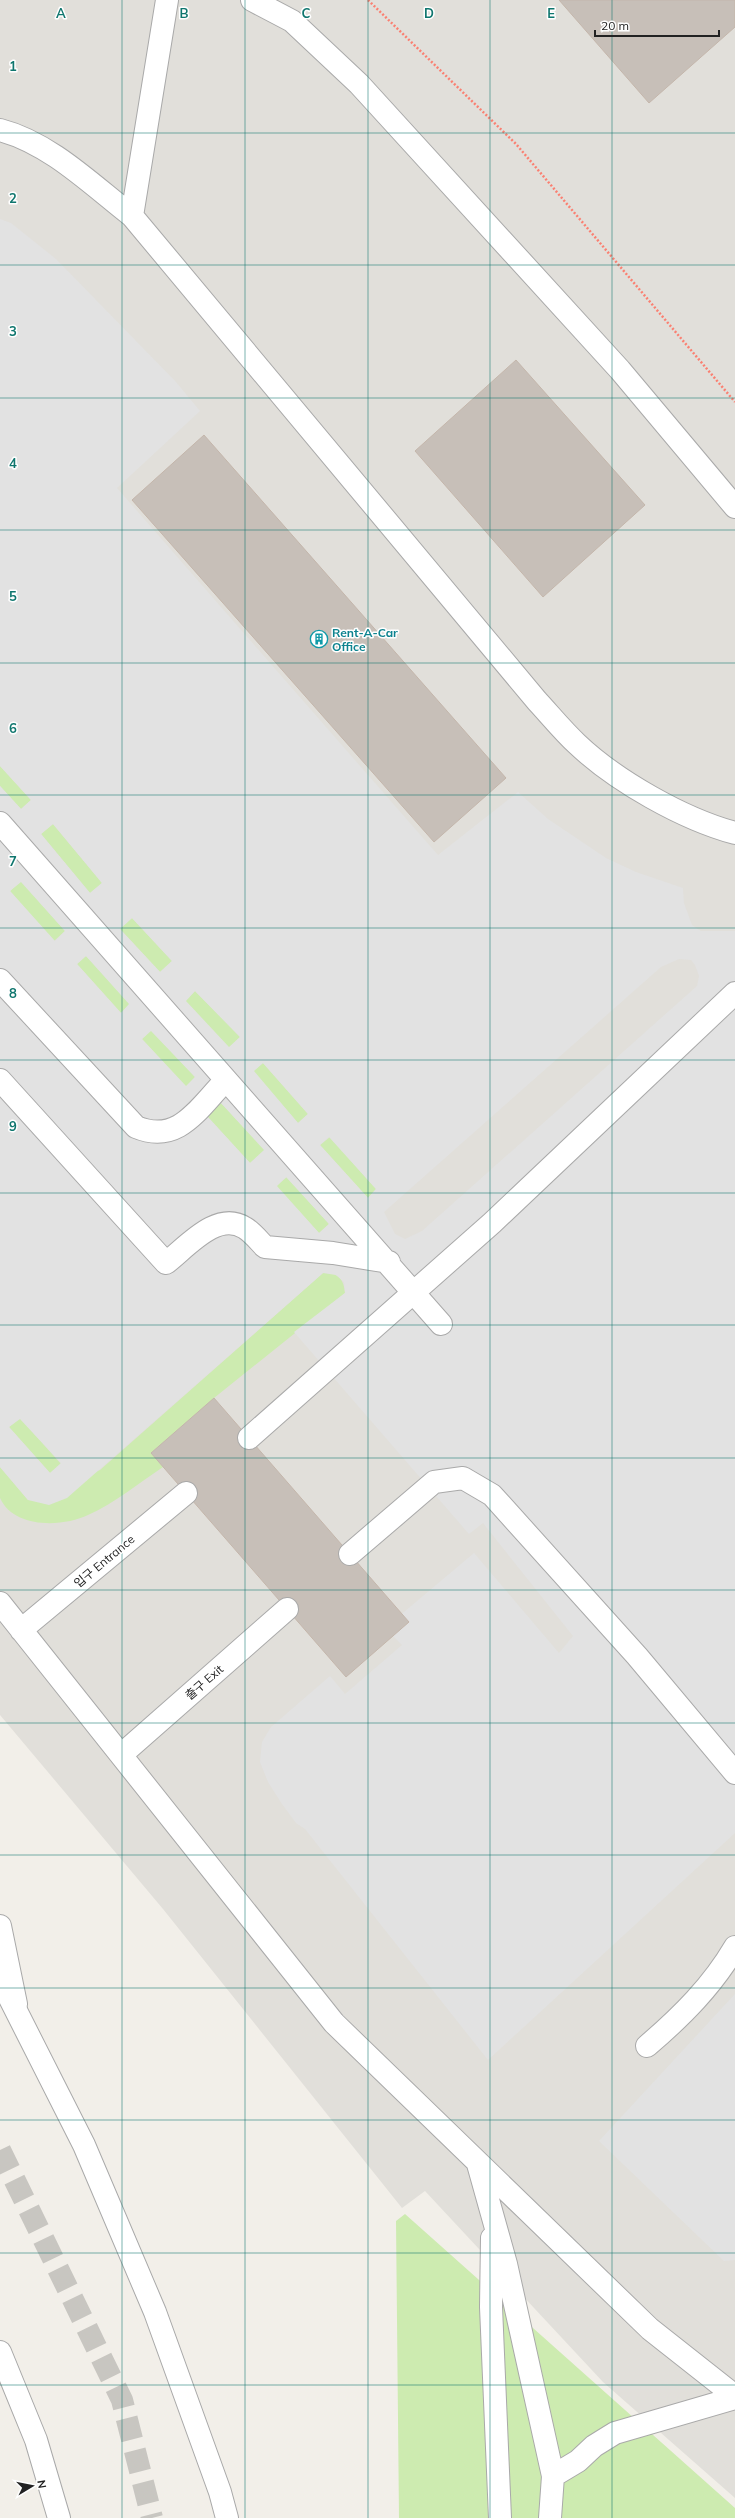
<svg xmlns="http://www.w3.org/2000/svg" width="735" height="2518" viewBox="0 0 735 2518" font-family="Mulish,'Noto Sans KR',sans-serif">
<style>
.airport{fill:#e1dfda}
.grass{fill:#cdebb0}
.parking{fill:#e2e2e2;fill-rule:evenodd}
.building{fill:#c7bfb8;stroke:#c4b6ab}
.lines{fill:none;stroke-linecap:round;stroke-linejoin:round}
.tertiary-tunnel{stroke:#c8c6c1;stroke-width:22;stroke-dasharray:22 11;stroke-linecap:butt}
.service-casing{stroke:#a9a9a9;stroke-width:24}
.pedestrian-casing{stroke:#a9a9a9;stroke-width:24}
.tertiary-casing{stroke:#a9a9a9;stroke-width:24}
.path{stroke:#fa8072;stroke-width:2.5;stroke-dasharray:2 2;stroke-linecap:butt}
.service{stroke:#fff;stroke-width:22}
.pedestrian{stroke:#fff;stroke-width:22}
.tertiary{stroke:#fff;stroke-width:22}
.grid{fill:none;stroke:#0f766e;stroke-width:1;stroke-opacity:0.55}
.labels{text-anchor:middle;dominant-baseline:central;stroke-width:3;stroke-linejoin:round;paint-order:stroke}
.culture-label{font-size:12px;font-weight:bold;fill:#0d838f;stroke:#fff;text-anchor:start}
.street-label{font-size:12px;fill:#222;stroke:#fff}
.grid-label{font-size:13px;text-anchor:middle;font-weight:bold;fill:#0f766e;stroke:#fff;stroke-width:3;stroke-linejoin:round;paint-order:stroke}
</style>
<rect width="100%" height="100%" fill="#f2efe9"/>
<path class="airport" d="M0,0H735V2498L603,2382L425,2191L402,2208L163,1909L0,1715Z"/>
<path class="grass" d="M0,766L31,800L21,809L0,786Z
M53,824L102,883L90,893L41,834Z
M21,881L65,931L54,941L10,891Z
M132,918L172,961L160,972L120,929Z
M86,956L130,1004L121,1013L77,964Z
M195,991L240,1037L229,1048L185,1001Z
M151,1030L195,1077L186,1087L142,1039Z
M263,1063L308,1114L298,1123L253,1071Z
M221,1103L265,1150L250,1163L207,1116Z
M330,1137L376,1189L368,1198L320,1145Z
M287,1177L329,1224L319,1233L276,1186Z
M323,1273C338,1272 344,1279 345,1293L214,1398L151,1453L163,1467C139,1483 115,1503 88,1515C63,1527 14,1529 0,1498C0,1490 0,1475 0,1467L28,1500L100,1470Z
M20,1418L61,1464L50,1473L9,1427Z
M405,2214L735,2508V2518H399L396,2221Z"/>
<path class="parking" d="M0,219L11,223L56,259L176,382L200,411L117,488L438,855L518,792L548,819L606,858L636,872L683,888L684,903L692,925L701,931H735V1833L488,2060L305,1829L296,1823L282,1804L268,1782L260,1762L262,1742L271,1727L330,1676L345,1694L402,1645L385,1628L474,1553L559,1653L573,1636L483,1523L469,1534L294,1332L345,1293L344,1282L336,1275L323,1273L67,1498L49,1505L28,1500L0,1467V786L21,809L31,800L0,766ZM53,824L102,883L90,893L41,834ZM21,882L65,931L55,941L10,891ZM132,918L172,961L160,972L120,929ZM86,956L129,1004L121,1013L77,964ZM679,959L691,960L695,965L699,976L697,986L422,1231L405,1239L395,1234L384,1212L661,967ZM195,991L240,1037L229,1047L186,1001ZM151,1031L195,1077L186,1086L142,1039ZM263,1063L308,1114L298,1123L254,1071ZM221,1103L264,1150L250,1163L207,1116ZM329,1137L376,1189L368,1198L320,1145ZM286,1177L329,1224L319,1233L277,1186ZM20,1419L61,1463L50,1473L9,1427Z
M735,1994V2260L724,2261L599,2141Z"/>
<path class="building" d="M559,0H735V27L649,103Z
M516,360L645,505L543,597L415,451Z
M204,435L506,778L434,842L132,500Z
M214,1398L409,1622L346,1677L151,1453Z"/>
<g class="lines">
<path class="tertiary-tunnel" d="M0,2150L122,2400L152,2518"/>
<defs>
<path id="service" d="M252,0L292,21L359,84L620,370L735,507
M0,130C50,143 92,185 132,216L537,701C550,715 563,731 577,744C616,781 683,819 735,833
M132,216L167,0
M0,823L441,1324
M0,980L136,1127C179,1145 198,1108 226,1080
M0,1080L166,1263C187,1247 217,1210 245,1228C252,1232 259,1241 265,1247L333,1253L389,1262
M249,1438L492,1223L735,993
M350,1554L434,1482L463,1478L492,1495L637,1656L735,1773
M0,1603L334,2023L650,2329L735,2396
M21,1630L186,1493
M121,1755L287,1609
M0,1926L16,2004
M478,2164L506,2264L553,2476L550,2518
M492,2238L491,2307L500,2518
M553,2476L578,2461L594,2446L615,2433L735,2398"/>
<path id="pedestrian" d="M647,2046C682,2016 712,1986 735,1947"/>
<path id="tertiary" d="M0,1979L84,2145L155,2312L220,2492L227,2518
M0,2352L36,2440L59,2518"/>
</defs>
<use href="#service" class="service-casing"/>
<use href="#pedestrian" class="pedestrian-casing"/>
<use href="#tertiary" class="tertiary-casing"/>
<path class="path" d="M368,0L516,144L735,402"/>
<use href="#service" class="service"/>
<use href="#pedestrian" class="pedestrian"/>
<use href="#tertiary" class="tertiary"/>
</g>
<path class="grid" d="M122,0V2518M245,0V2518M368,0V2518M490,0V2518M612,0V2518M0,133H735M0,265H735M0,398H735M0,530H735M0,663H735M0,795H735M0,928H735M0,1060H735M0,1193H735M0,1325H735M0,1458H735M0,1590H735M0,1723H735M0,1855H735M0,1988H735M0,2120H735M0,2253H735M0,2385H735"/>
<defs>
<symbol id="building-ring" viewBox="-11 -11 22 22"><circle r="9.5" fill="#fff" stroke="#0f9aa8" stroke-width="1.5"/><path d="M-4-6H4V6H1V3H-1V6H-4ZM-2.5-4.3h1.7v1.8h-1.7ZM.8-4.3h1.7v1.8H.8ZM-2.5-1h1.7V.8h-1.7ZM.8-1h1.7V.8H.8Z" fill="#0f9aa8"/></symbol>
</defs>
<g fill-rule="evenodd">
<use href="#building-ring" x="309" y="629" width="20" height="20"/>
</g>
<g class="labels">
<g class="culture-label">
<text x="332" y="632">Rent-A-Car<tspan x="332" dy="14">Office</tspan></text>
</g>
<g class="street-label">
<text transform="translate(104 1561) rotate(-40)">입구 Entrance</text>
<text transform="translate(204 1682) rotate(-41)">출구 Exit</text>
</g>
</g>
<g class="grid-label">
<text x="61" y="18">A</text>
<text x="184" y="18">B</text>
<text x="306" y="18">C</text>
<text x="429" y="18">D</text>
<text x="551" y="18">E</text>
<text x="13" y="71">1</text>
<text x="13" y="203">2</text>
<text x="13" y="336">3</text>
<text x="13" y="468">4</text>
<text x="13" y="601">5</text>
<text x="13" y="733">6</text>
<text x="13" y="866">7</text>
<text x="13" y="998">8</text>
<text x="13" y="1131">9</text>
</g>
<g transform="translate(32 2486) rotate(80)" stroke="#ffffff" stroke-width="3" paint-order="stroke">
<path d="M0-3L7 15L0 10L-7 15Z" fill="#222222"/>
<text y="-6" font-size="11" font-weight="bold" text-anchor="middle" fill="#222222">N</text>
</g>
<path d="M595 30v6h124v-6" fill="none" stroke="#222222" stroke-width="2"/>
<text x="601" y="30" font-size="12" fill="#222222" stroke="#ffffff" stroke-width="3" paint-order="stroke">20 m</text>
</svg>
